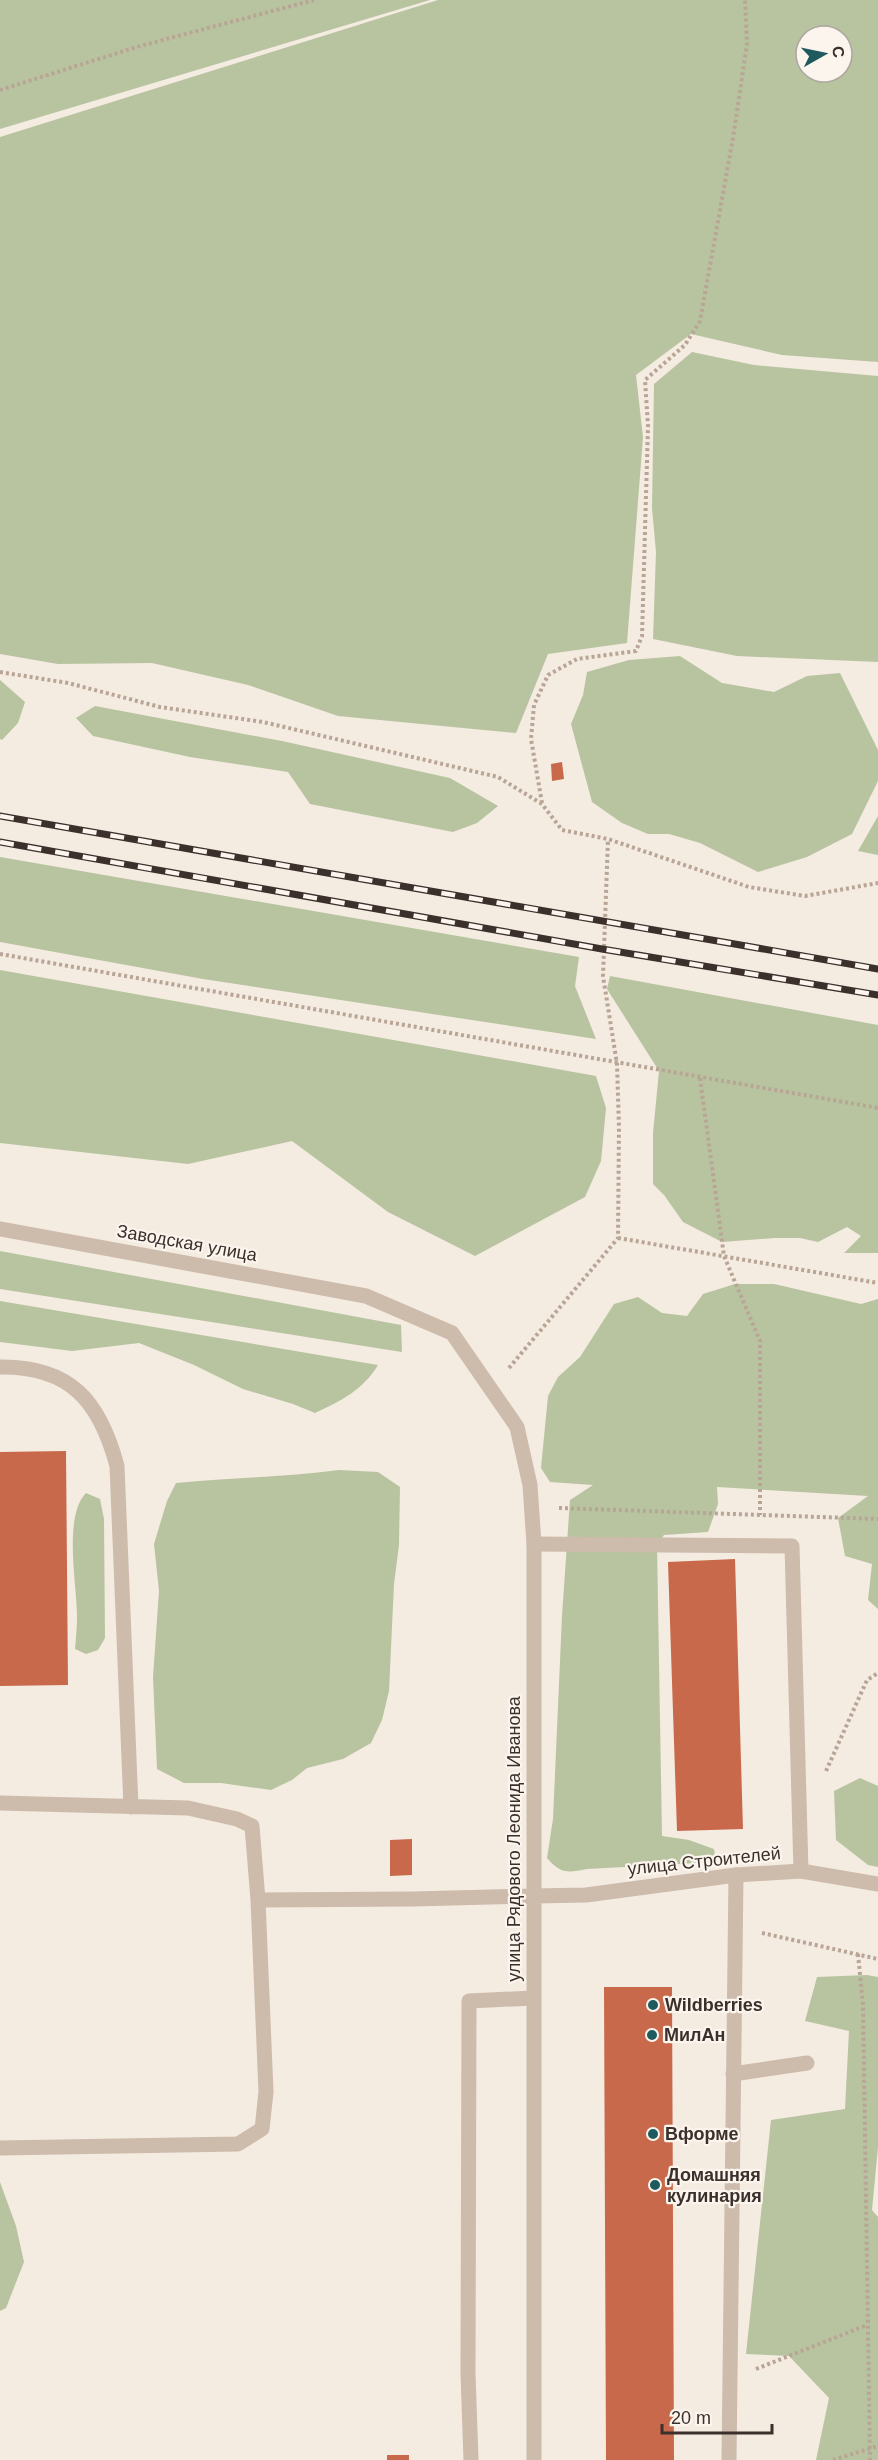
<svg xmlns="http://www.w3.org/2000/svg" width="878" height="2460" viewBox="0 0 878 2460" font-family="Arial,sans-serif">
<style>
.green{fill:#b8c4a0;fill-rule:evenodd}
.building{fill:#c8694b}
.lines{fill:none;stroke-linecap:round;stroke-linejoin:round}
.path{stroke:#b9a596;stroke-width:4;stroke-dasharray:3 3;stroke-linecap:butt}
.service{stroke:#cdbbac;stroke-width:15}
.minor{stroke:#cdbbac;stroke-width:15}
.rail-casing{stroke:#3b302b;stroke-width:7}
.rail{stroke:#fbf5ee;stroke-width:4.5;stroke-dasharray:14;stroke-linecap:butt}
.poi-dot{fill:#1f5a5e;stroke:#fbf5ee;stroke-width:2}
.labels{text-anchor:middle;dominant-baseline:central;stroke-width:4.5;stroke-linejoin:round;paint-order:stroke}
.street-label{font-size:18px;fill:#3b302b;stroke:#fbf5ee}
.poi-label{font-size:18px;font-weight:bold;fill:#3b302b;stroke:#fbf5ee;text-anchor:start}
</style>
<rect width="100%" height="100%" fill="#f4ebe1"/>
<path class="green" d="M0,0H430L0,129Z
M438,0H878V362L782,355L691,334L636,375L643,437L627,643L548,654L516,733L338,716L248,685L152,663L58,664L0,654V137ZM806,36H842V72H806Z
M692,352L754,365L878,376V662L737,656L653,639L656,552L652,508L654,384Z
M680,656L722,683L774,692L807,676L840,673L878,750V781L852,834L807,857L758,872L700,843L669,834H648L622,823L592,802L571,724L583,695L587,672L629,660Z
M0,680L25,702L18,723L2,740L0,739Z
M95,706L282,741L450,778L498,806L477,823L453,832L310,804L288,772L190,757L93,736L76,718Z
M878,816V855L858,851Z
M0,857L579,957L575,986L596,1039L203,979L0,942Z
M0,970L596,1076L606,1108L601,1161L585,1197L475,1256L388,1212L292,1141L188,1164L0,1143Z
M610,976L878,1025V1253H844L861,1236L847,1227L818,1242L800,1238H774L722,1242L683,1222L664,1195L653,1184V1133L659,1071L607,989Z
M0,1251L401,1325L402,1352L0,1289Z
M735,1284H774L861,1304L878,1299V1609L868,1600L872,1564L845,1556L838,1518L868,1496L717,1487L718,1504L708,1532L664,1535L657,1545L662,1836L689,1840L714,1849L716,1862L587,1869C567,1873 561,1874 547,1858L553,1819L562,1616L570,1500L593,1485L550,1482L541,1468L548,1396L558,1377L580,1357L614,1304L638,1297L662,1313L687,1316L703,1294Z
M0,1301L378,1365C363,1390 341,1401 315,1413L293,1404L243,1389L194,1365L139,1343L72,1351L0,1342Z
M339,1470L378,1472L400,1487L399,1545L394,1584L389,1691L382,1720L371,1743L343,1759L307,1768L292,1780L271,1790L221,1783H184L157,1769L153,1677L159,1591L154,1544L167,1501L176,1483C231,1478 285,1477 339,1470Z
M86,1493L100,1499L104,1519L105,1638L98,1650L86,1654L75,1649C76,1638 77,1627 77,1616C77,1585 63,1516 86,1493Z
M860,1778L878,1786V1867L868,1865L836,1840L834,1791Z
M867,1975L878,1977V2147L872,2210L878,2217V2460H816L829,2398L789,2356L746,2354L771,2120L845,2109L849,2031L805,2021L817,1977Z
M0,2182L16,2226L24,2262L6,2308L0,2311Z"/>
<path class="building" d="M562,762L564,779L552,781L551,764Z
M66,1451L68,1685L0,1686V1452Z
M735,1559L743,1829L677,1831L668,1562Z
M412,1839V1875L390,1876V1840Z
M604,1987H672L674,2460H606Z
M387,2455H409V2460H387Z"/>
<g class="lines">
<path class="path" d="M0,90L140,46L314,0
M0,672L68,683L160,707L263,722L498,777L542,804L562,830L608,839L749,887L805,896L878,883
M542,803L531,739L534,705L548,675L577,659L636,651L642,636L648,426L645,380L685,345L700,321L733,138L747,44L745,0
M0,954L878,1108
M700,1078L724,1256L760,1341V1515
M618,1238L878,1283
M509,1368L618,1238L619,1127L617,1064L603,976L608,839
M559,1508L878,1519
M826,1771L867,1680L878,1673
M762,1933L878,1959
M858,1954L863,2005L870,2460
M756,2369L867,2325
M833,2460L878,2446"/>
<path class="service" d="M0,1367C71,1366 100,1402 117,1466L131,1807
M534,1544L792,1546L801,1871
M0,1803L188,1808L237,1819L252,1826L258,1900L413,1899L534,1896
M733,2074L807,2063
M0,2148L238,2144L262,2129L266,2092L258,1900
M471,2460L468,2373L469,2001L533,1998
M729,2460L736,1875"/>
<path class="minor" d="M0,1229L366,1296L452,1333L517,1427L530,1485L534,1544V2460
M534,1896L586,1895L736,1875L801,1871L878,1884"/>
<defs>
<path id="rail" d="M0,816L878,969
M0,842L602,949L878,995"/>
</defs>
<use href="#rail" class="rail-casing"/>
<use href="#rail" class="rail"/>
</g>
<g class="poi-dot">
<circle cx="653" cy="2005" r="6"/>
<circle cx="652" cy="2035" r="6"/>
<circle cx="653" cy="2134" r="6"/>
<circle cx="655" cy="2185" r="6"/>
</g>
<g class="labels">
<g class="street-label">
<text transform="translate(187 1243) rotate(10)">Заводская улица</text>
<text transform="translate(514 1839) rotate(-90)">улица Рядового Леонида Иванова</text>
<text transform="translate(704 1861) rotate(-6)">улица Строителей</text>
</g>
<g class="poi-label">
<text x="665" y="2005">Wildberries</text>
<text x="664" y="2035">МилАн</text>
<text x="665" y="2134">Вформе</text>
<text x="667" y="2175">Домашняя<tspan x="667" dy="21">кулинария</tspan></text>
</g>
</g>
<g transform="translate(824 54) rotate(81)"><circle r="28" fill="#fbf5ee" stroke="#aea6a0" stroke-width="1.5"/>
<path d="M0-4.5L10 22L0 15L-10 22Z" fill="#1f5a5e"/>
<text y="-9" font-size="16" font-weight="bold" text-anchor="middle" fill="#3b302b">С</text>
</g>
<path d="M662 2424v9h110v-9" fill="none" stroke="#3b302b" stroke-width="3"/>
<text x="671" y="2424" font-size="18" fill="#3b302b" stroke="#fbf5ee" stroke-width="4.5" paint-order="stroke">20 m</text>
</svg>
